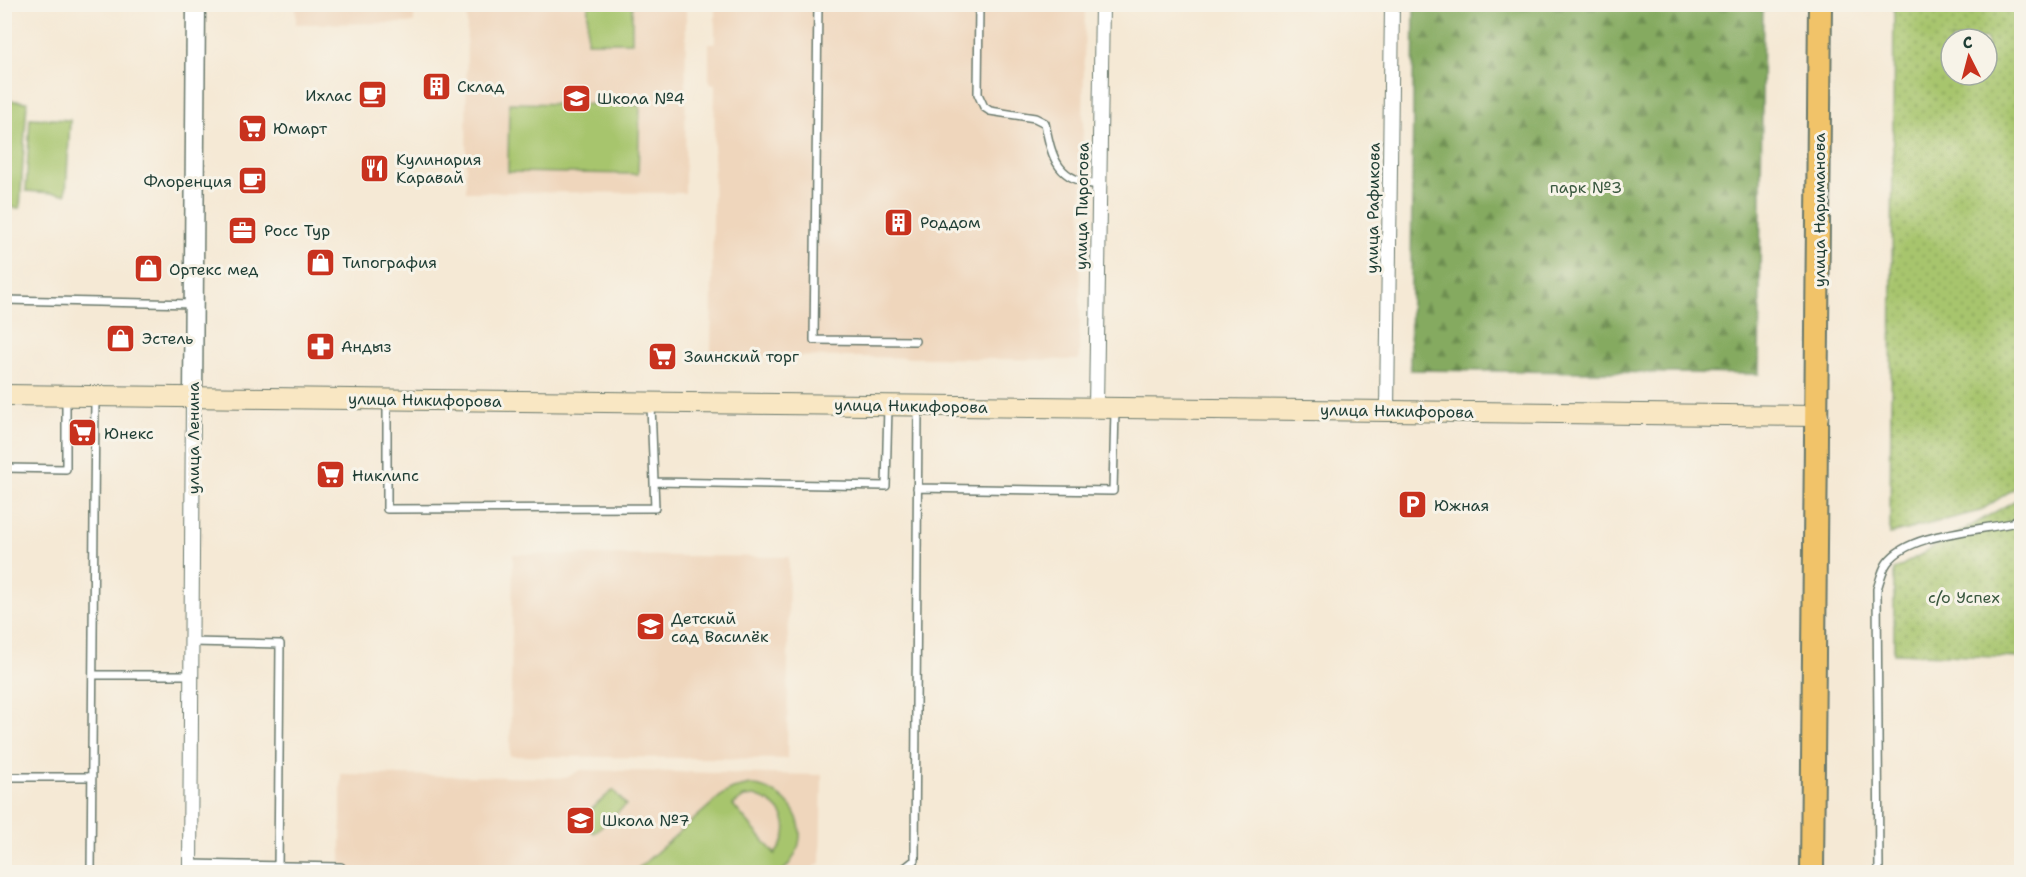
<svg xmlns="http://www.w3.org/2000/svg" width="2026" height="877" viewBox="0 0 2026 877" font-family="'Shantell Sans',sans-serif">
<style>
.built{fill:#efd6bc}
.forest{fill:url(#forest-firs);stroke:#52744a;stroke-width:1.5}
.park{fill:url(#park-dots);stroke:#638150;stroke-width:1.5;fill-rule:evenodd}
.pitch{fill:#a7c56d;stroke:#638150;stroke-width:1.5;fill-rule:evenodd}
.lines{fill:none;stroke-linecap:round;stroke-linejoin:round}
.service-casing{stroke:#6a796c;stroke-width:10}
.minor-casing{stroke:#6a796c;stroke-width:16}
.tertiary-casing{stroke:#6a796c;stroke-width:21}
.secondary-casing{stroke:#6a796c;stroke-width:22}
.primary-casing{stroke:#6a796c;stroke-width:26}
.service{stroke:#fff;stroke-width:7}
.minor{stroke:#fff;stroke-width:14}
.tertiary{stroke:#fff;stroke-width:18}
.secondary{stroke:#f9e7c3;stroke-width:20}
.primary{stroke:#f1c369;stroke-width:22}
.labels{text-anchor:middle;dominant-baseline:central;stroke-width:6;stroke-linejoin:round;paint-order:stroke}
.poi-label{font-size:16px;fill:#1f3d34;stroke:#f7f3e8;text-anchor:start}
.park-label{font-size:16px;fill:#3a583f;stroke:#f7f3e8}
.street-label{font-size:16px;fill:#1f3d34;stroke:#f7f3e8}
</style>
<defs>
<pattern id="forest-firs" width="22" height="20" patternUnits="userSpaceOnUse" patternTransform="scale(1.5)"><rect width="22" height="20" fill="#85aa60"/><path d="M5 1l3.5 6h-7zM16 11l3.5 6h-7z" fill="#6c8c50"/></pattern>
<pattern id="park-dots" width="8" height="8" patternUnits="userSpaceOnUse" patternTransform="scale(1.5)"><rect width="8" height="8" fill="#a7c56d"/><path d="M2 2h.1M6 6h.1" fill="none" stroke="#87a15a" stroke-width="1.8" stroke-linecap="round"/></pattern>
</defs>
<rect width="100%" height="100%" fill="#f7f3e8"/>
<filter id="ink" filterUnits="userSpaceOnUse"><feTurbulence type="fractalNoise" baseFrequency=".0167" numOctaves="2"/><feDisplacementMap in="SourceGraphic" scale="12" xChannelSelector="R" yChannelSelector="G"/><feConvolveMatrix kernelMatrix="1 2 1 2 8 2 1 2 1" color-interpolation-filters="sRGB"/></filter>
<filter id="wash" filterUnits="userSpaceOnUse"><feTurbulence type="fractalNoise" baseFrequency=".008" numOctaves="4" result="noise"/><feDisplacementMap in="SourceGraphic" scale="24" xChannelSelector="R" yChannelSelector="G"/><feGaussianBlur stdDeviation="1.35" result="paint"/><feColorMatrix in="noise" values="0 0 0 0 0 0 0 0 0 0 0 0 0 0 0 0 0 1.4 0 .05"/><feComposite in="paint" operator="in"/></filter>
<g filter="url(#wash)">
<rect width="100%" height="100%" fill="#f5e9d5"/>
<path class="built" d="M296,5H414V23L296,24Z
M467,5H686L685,193L466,192Z
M715,5H1085L1079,360L711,355L715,84L709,83V43H715Z
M513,554L789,557L787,759L510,756Z
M581,770L822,775L820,863L808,872H341V774L566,778Z"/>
<path class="forest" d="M1414,5H1763L1759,374L1410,370Z"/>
<path class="park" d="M1894,5H2021L2022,483L1980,511L1890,534ZM1951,39H1987V75H1951Z
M2021,497V658L1894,653V570Z"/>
<path class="pitch" d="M588,5H632V42H587Z
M5,100L27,102L20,208L5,207Z
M509,103L640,105L638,174L508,172Z
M30,118L70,120L66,194L26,191Z
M750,785C797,791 818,838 782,872H634L723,794L733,789ZM755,796C784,805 796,828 775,854L733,805L744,797Z
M613,790L626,805L594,833L581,818Z"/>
</g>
<g filter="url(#ink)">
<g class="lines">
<defs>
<path id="service" d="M818,4L814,340L915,341
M979,4L978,94L984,107L990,111L1035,118L1045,123C1052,160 1058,181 1099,185
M4,300L194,304
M387,402V509L655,508L651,406
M4,468L66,469V398
M654,482L886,486L888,406
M917,488L1113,491L1115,410
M191,642L280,644L278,872
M93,675H191
M4,777H92
M190,864L341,867
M91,872L95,398
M900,872L915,860L918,408
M1879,872L1877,589C1880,581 1882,570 1887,563C1908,533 1977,531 2012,523L2022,515"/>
<path id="minor" d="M1096,408L1102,4
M1387,411L1392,4
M190,872L193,397"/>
<path id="tertiary" d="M193,397L196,4"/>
<path id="secondary" d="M4,395L1818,416"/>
<path id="primary" d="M1812,872L1820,4"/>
</defs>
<use href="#service" class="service-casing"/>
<use href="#minor" class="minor-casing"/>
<use href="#tertiary" class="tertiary-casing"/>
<use href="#secondary" class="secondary-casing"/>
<use href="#primary" class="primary-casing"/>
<use href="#service" class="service"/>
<use href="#minor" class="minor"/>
<use href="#tertiary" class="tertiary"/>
<use href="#secondary" class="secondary"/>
<use href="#primary" class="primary"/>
</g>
</g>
<defs>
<symbol id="building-square" viewBox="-11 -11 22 22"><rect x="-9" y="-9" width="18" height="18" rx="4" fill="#c8321e" stroke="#f7f3e8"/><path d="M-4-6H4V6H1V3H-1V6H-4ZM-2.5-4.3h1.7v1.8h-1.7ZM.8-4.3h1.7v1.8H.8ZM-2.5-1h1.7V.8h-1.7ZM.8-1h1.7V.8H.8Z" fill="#fff"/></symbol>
<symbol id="cafe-square" viewBox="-11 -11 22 22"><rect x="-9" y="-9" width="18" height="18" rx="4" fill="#c8321e" stroke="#f7f3e8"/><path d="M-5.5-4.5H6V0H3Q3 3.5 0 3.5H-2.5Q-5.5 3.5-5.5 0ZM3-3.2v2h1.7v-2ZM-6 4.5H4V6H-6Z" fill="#fff"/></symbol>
<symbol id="school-square" viewBox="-11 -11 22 22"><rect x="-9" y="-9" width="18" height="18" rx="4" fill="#c8321e" stroke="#f7f3e8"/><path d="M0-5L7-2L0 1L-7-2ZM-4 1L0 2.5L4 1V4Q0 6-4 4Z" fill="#fff"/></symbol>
<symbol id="supermarket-square" viewBox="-11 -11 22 22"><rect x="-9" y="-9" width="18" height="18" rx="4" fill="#c8321e" stroke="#f7f3e8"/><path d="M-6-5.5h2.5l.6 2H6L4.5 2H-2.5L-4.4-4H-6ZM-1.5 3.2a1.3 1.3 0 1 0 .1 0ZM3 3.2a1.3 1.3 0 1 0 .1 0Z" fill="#fff"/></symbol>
<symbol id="restaurant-square" viewBox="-11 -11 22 22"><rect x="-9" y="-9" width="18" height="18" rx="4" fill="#c8321e" stroke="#f7f3e8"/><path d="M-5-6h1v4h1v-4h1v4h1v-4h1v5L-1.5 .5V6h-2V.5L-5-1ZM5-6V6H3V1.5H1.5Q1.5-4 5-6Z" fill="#fff"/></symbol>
<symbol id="office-square" viewBox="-11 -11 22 22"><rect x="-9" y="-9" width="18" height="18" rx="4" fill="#c8321e" stroke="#f7f3e8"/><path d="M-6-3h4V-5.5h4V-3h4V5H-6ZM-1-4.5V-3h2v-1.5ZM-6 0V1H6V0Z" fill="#fff"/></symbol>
<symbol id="shop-square" viewBox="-11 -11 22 22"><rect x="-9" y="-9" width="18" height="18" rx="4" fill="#c8321e" stroke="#f7f3e8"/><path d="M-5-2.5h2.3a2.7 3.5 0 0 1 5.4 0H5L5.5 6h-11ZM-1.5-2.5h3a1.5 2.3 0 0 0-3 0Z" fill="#fff"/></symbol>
<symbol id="pharmacy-square" viewBox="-11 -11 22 22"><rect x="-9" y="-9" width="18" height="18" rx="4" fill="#c8321e" stroke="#f7f3e8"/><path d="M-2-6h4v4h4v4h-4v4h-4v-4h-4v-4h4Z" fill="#fff"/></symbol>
<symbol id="parking-square" viewBox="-11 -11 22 22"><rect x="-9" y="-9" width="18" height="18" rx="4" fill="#c8321e" stroke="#f7f3e8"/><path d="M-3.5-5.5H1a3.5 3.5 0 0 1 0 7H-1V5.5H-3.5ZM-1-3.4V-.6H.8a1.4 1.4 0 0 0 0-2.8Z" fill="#fff"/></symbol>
</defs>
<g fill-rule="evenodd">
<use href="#building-square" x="420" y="70" width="33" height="33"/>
<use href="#cafe-square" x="356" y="78" width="33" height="33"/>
<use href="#school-square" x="560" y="82" width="33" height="33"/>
<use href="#supermarket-square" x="236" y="112" width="33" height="33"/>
<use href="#restaurant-square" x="358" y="152" width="33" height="33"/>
<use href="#cafe-square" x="236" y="164" width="33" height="33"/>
<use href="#building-square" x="882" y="206" width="33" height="33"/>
<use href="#office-square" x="226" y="214" width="33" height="33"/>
<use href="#shop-square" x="304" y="246" width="33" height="33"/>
<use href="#shop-square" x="132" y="252" width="33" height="33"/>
<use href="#shop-square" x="104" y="322" width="33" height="33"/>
<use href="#pharmacy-square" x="304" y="330" width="33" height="33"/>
<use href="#supermarket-square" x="646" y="340" width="33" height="33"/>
<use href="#supermarket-square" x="66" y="416" width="33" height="33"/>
<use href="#supermarket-square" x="314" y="458" width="33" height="33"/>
<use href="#parking-square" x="1396" y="488" width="33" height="33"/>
<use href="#school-square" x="634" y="610" width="33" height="33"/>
<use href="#school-square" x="564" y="804" width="33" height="33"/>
</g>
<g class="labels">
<g class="poi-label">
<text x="457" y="86">Склад</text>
<text x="352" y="95" text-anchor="end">Ихлас</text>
<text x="597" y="98">Школа №4</text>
<text x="273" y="128">Юмарт</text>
<text x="396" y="159">Кулинария<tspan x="396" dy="18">Каравай</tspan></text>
<text x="232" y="181" text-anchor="end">Флоренция</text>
<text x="920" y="222">Роддом</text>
<text x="264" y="230">Росс Тур</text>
<text x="342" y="262">Типография</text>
<text x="169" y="269">Ортекс мед</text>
<text x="142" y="338">Эстель</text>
<text x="341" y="346">Андыз</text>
<text x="684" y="356">Заинский торг</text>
<text x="104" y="433">Юнекс</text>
<text x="352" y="475">Никлипс</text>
<text x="1434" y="505">Южная</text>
<text x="671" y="618">Детский<tspan x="671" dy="18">сад Василёк</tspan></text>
<text x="602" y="820">Школа №7</text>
</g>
<g class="park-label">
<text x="1586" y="187">парк №3</text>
<text x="1964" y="597">с/о Успех</text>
</g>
<g class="street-label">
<text transform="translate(1082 206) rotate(-89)">улица Пирогова</text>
<text transform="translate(1373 208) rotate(-89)">улица Рафикова</text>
<text transform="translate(1819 210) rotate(-90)">улица Нариманова</text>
<text transform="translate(425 400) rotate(1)">улица Никифорова</text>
<text transform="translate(911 406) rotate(1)">улица Никифорова</text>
<text transform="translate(1397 411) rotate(1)">улица Никифорова</text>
<text transform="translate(193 438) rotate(-90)">улица Ленина</text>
</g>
</g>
<rect width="2026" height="877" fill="none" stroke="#f7f3e8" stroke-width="24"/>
<g transform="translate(1969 57) rotate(354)"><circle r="28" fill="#f7f3e8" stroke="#a1aaa0" stroke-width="1.5"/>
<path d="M0-4.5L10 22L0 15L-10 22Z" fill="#c8321e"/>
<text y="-9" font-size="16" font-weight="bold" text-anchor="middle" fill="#1f3d34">С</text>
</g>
</svg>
